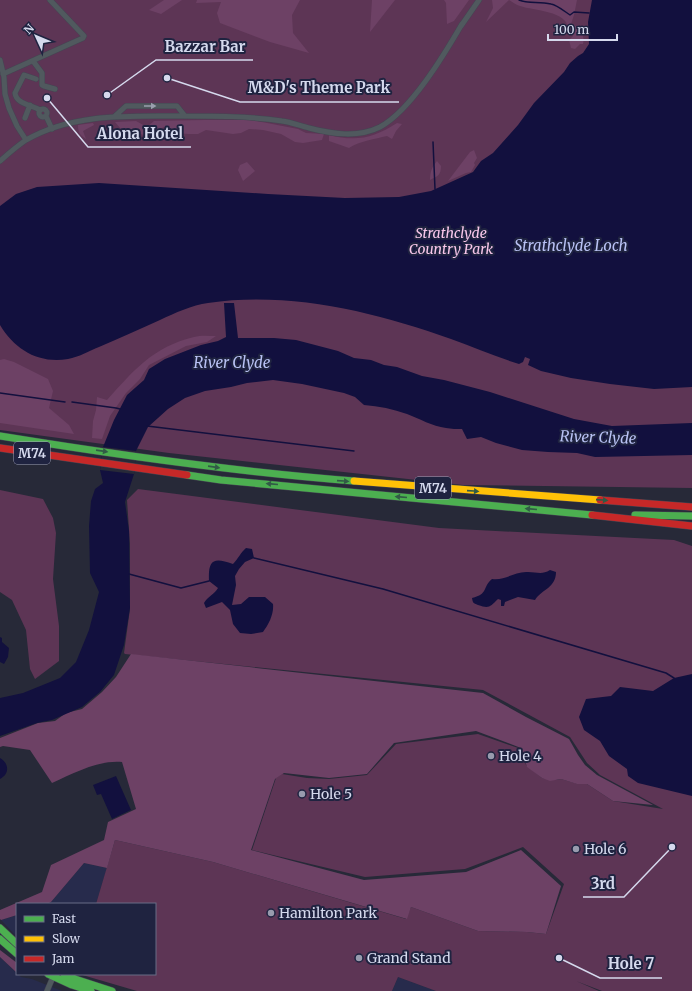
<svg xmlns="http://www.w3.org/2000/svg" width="692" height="991" viewBox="0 0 692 991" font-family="Merriweather,serif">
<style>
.built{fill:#272b4c}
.green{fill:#5d3555}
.forest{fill:#6d4165}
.water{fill:#12103e}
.pier{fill:#272938}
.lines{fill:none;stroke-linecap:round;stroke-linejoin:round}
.stream{stroke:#12103e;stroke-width:1.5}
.street-casing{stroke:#454653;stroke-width:6}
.fast-casing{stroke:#454653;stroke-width:8}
.slow-casing{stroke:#454653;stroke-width:8}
.jam-casing{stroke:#454653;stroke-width:8}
.street{stroke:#50595e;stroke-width:5}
.fast{stroke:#4caf50;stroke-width:7}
.slow{stroke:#ffc107;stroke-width:7}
.jam{stroke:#c62828;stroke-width:7}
.oneway{fill:#999fad}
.oneway2{fill:#315b46}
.poi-dot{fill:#989bae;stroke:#1f2340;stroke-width:1.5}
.labels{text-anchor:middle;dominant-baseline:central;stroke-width:4;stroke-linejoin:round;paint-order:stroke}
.shield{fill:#1f2340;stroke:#9ea2b9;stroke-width:1}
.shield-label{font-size:13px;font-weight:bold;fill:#d5d9ed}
.park-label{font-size:14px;font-style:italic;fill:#f8c7ea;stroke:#1f2340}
.poi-label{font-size:14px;fill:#d5d9ed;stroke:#1f2340;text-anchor:start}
.water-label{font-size:15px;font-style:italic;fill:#b9c2f4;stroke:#1f2340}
.leader{fill:none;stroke:#d5d9ed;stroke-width:1.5}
.callout-dot{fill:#d5d9ed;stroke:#1f2340;stroke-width:1.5}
.callout-label{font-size:15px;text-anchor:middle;font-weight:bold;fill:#d5d9ed;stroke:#1f2340;stroke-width:4;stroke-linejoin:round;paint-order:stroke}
</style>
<rect width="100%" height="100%" fill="#272938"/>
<path class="built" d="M84,863L107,868L96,904H47L51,902Z
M17,915V937L1,920Z
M0,957L21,977L32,979L62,991H0Z
M398,977L436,991H392Z"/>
<path class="green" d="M0,0H692V488L463,485L169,453L0,430Z
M138,489L439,528L674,540L692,546V991H602L576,981L599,991H436L398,977L392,991H137L79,974H155V904H96L115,840L213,862L406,919L411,907L478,931L527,932L546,934L564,884L523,847L465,869L365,877L252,850L276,778L282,774L307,778L329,779L367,775L396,744L478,734L521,749L526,765L542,778L556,780L561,779L578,784H587L613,801L663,809L600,775L587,763L570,737L483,690L125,654L124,653L130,609V544L127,500Z
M0,490L43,499L53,518L56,533L53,579L59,626V661L35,679L30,669L26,630L12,600L0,592Z"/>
<path class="forest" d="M164,0H182L161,14L149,10Z
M197,0H300L292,15L293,33L309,53L270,42L220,23L217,13L221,2L196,3Z
M372,0H395L370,32Z
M444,0H469L454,21L447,24L446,3Z
M492,0H577L574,15L569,30C567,10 534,11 520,6C516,5 513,2 509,0L486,22L493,8Z
M574,25C581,30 585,36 583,44H580L575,49L571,48L569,40L573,36Z
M204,120H251L298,129L306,133L324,134L322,140L303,143L295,142L281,134L263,130L249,129L241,133L233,134L206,130L198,134H188L178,133L164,127L147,136L137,133L125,134L115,122L136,121L147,127L154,121Z
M93,123L94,125L83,131L86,139C80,135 78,133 78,125Z
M397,123L402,124L396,131L392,139L387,136C375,139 360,141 349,148L329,141V135C356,142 374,138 397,123Z
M474,150L477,158L474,163L475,165L471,172L466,173L448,181L470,152Z
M437,161L441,166C441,175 438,176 430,180C430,172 432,167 437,161Z
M247,162L255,171L243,181L238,170L240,165Z
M216,336L207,342L186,346L149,365L140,379L126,393L110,416L102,439L92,438L93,421L96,410L97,397L107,400C134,370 153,347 194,337C201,335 209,336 216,336Z
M4,359L14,362L48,379L53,391L49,408L69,425L74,434L0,423V360Z
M131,654L483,693L526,717L569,739L578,755L585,765L597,775L653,805L613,801L587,784H577L561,779L550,781L542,778L527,767L521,748L476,731L394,743L367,774L329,778L284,773L275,779L251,850L364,880L466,872L521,850L561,886L546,934L527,932L478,931L411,907L407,919L213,862L115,840L107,868L84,863L51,902L47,904H17V915L1,920L0,919V910L42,892L51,865L104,840L108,822L136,809L122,762C98,760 74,773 52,783L30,750L3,746L0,747V738L38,723L55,721L66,713L82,709L102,692L116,677Z
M0,950L17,963V973L0,957Z"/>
<path class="water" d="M592,0H692V387L654,389L610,384L571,378L541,371L528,365L530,359L525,357L523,362L519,364C496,357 474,347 451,339C375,312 290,291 208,303C192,305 175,313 160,320C140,329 120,338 99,347C89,351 79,357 68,359C39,364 15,350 0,325V206L16,194L37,187L99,183L268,194L345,198L399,197L431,191L473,172L481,161L493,153L518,125L534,103L564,72L570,63L578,56L583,53L589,44L588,22Z
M224,303H234L238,338H274L296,340L338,351L354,358L371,360L384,365L397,367L422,376L444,380L490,392L574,419L612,426L692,423V455L595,457L577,453L548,452L522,450L496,443L481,437L467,439L462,429C457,429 451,429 446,428C432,426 420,419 407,414C393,409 379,406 364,405L355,397L344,393L302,384L273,380L247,383L231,387L205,391L185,398L168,409L148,427L136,451L134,474L125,502L129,531L130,608L124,645L114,675L100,692L82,707L52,720L37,723L0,736V698L23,693L60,678L76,662L89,630L99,592L90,573L89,526L91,501L95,489L103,483L100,470L103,447L114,420L127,395L144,380L149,369L165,359L201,345L218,341L226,337Z
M246,548L252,549L254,558L245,562L239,569L235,576L236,585L232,605L241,604L249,597H265L273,604C274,614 269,624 263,632L251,634L240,633L233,624L230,610L222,602L206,608L204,603C207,597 215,594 218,588L209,581C208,560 213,557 233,564C238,559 241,552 246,548Z
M550,570L556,572C556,588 542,589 535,600L518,597L505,602L504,606H501V600L498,599C490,607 489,609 478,605C473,603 473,603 472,598C489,594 482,587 492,579C505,581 515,571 528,572C537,572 542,575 550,570Z
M0,637L2,638V642L9,648L8,657L4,664L0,662Z
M692,674V796L638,783L628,776L627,769L609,756L600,741L584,730L579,717L586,699L611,696L620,687L653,691L674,678Z
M0,758C9,763 10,774 0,779Z
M116,776L131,810L112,819L101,794L97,795L93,785Z"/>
<path class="pier" d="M103,447L136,451L134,474L100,470Z"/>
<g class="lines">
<path class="stream" d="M519,0C529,4 539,1 551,4C557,5 564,11 570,15L574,12L589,13
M433,142L435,189
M0,393L65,402
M72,402L116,408L120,409
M147,426L354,451
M254,558L383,589L666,673L674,678
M129,574L181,588L209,581"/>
<defs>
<path id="street" d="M461,26L479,0
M0,60L4,77L5,94L9,108L17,126L26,140
M33,61L42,73V85L44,86L55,89
M3,74L83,38L84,36L50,0
M36,79L24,75L15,93C16,104 32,105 40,110
M39 113a4 4 0 1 1 8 0a4 4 0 1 1-8 0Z
M46,116L52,129
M115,116L126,106H177L185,116
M25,118L30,105
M0,161C8,154 17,146 26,140C73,113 128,116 180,116C214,116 248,116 282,121C291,122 300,126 309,128C332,134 358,138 380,127C411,110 444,55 462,24
M47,991L53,977"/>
<path id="fast" d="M0,436C117,455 236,472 354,481
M187,475L221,480L592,515
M635,515L692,516
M0,928L17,944
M0,939L17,954
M48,974L72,985L91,991
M64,974L75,979L112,991"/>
<path id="slow" d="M354,481L600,500"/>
<path id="jam" d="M0,448L187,475
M600,500L692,507
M592,515L692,526"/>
</defs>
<use href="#street" class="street-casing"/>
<use href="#fast" class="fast-casing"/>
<use href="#slow" class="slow-casing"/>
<use href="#jam" class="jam-casing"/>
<use href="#street" class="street"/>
<use href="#fast" class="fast"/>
<use href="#slow" class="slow"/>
<use href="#jam" class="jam"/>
</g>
<defs><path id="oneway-solid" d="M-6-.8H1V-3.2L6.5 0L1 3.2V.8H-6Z"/></defs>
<use class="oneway" href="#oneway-solid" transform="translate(150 106)"/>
<g class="oneway2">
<use href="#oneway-solid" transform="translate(102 451) rotate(8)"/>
<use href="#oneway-solid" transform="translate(214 467) rotate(8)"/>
<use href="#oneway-solid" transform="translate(343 481) rotate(4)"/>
<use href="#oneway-solid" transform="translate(272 484) rotate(-175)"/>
<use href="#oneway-solid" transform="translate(473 491) rotate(4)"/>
<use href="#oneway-solid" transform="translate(401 497) rotate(-175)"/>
<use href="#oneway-solid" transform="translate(602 500) rotate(4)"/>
<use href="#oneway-solid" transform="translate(531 509) rotate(-175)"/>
</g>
<g class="poi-dot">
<circle cx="491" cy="756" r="4"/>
<circle cx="302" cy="794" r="4"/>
<circle cx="576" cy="849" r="4"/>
<circle cx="271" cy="913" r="4"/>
<circle cx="359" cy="958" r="4"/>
</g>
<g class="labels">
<g class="shield">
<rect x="14" y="442" width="36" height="22" rx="3"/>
<rect x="415" y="477" width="36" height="22" rx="3"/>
</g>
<g class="shield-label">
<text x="32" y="453">M74</text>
<text x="433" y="488">M74</text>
</g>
<g class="park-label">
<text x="451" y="233">Strathclyde<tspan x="451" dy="16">Country Park</tspan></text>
</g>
<g class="poi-label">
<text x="499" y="756">Hole 4</text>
<text x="310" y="794">Hole 5</text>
<text x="584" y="849">Hole 6</text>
<text x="279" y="913">Hamilton Park</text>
<text x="367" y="958">Grand Stand</text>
</g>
<g class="water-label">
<text x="571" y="245">Strathclyde Loch</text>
<text x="232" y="362">River Clyde</text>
<text transform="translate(598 437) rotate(2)">River Clyde</text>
</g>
</g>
<path class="leader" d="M107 95L156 60H253M167 78L240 102H399M47 98L88 147H191M672 847L624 897H583M559 958L600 978H662"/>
<g class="callout-dot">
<circle cx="107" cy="95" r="4"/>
<circle cx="167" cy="78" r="4"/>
<circle cx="47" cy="98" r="4"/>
<circle cx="672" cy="847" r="4"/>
<circle cx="559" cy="958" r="4"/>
</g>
<g class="callout-label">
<text x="205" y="52">Bazzar Bar</text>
<text x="319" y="93">M&amp;D's Theme Park</text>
<text x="140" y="139">Alona Hotel</text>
<text x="603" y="889">3rd</text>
<text x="631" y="969">Hole 7</text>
</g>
<rect x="16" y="903" width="140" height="72" fill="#1f2340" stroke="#686c85"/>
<rect x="24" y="916" width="20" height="6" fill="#4caf50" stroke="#686c85"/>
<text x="52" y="923" font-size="12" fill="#d5d9ed">Fast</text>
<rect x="24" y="936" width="20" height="6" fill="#ffc107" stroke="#686c85"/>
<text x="52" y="943" font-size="12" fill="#d5d9ed">Slow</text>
<rect x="24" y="956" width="20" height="6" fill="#c62828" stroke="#686c85"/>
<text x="52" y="963" font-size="12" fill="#d5d9ed">Jam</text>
<g transform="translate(36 36) rotate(314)" stroke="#1f2340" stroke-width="3" paint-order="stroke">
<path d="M0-3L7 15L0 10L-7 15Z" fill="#d5d9ed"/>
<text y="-6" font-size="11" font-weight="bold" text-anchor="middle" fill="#d5d9ed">N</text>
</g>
<path d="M548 34v6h69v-6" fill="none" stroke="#d5d9ed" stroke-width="2"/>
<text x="554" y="34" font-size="12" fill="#d5d9ed" stroke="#1f2340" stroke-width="3" paint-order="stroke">100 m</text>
</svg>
